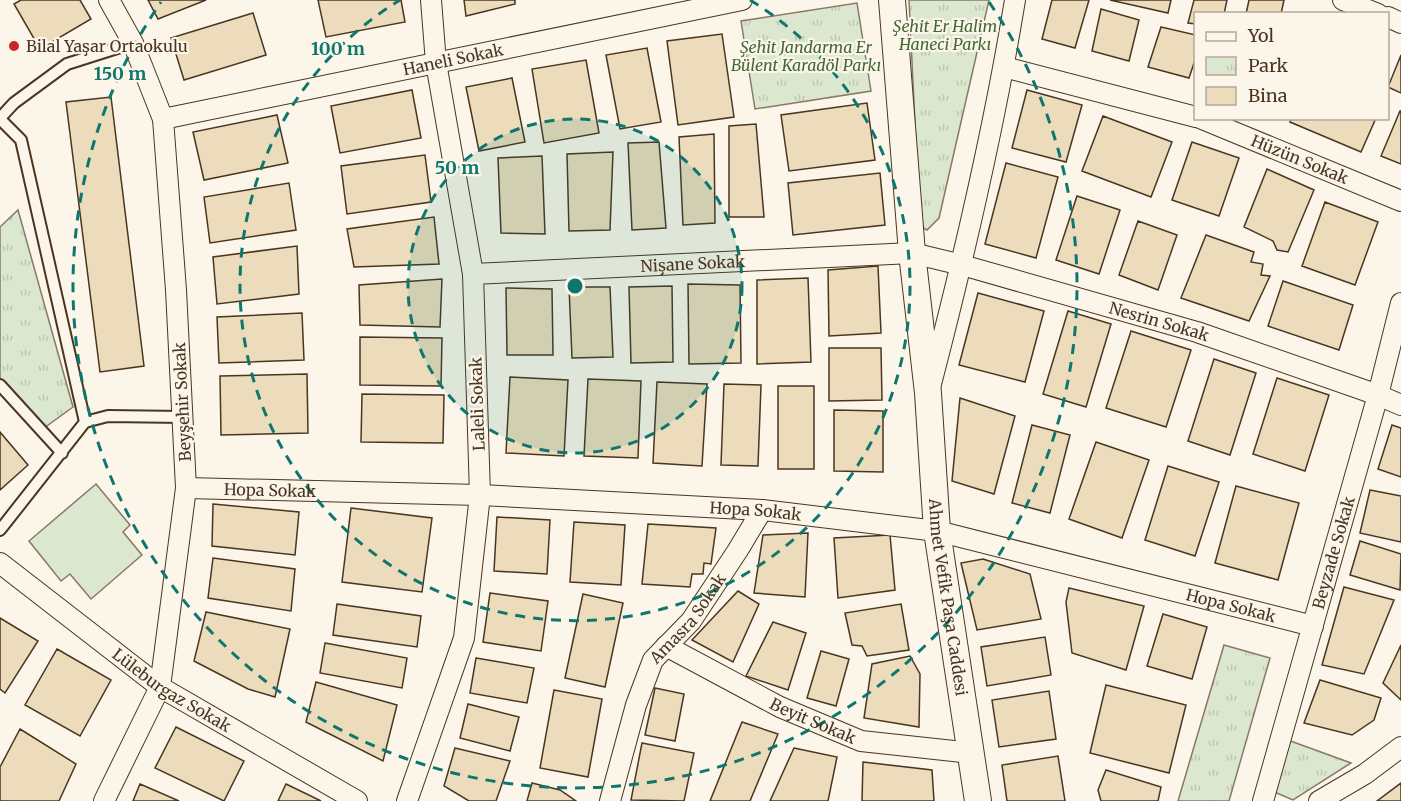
<svg xmlns="http://www.w3.org/2000/svg" width="1401" height="801" viewBox="0 0 1401 801" font-family="Merriweather,serif">
<style>
.grass{fill:#dce7d0;stroke:#887966;stroke-width:1.5}
.park{fill:url(#park-tufts);stroke:#887966;stroke-width:1.5}
.building{fill:#ecdcbc;stroke:#4a3520;stroke-width:1.5}
.lines{fill:none;stroke-linecap:round;stroke-linejoin:round}
.service-casing{stroke:#4a3520;stroke-width:14}
.minor-casing{stroke:#4a3520;stroke-width:22}
.tertiary-casing{stroke:#4a3520;stroke-width:28}
.service{stroke:#fbf6e9;stroke-width:10}
.minor{stroke:#fbf6e9;stroke-width:20}
.tertiary{stroke:#fbf6e9;stroke-width:26}
.ring{fill:none;stroke:#0f766e;stroke-width:3;stroke-dasharray:10 8}
.poi-dot{fill:#c62828;stroke:#fbf6e9;stroke-width:2}
.labels{text-anchor:middle;dominant-baseline:central;stroke-width:4.5;stroke-linejoin:round;paint-order:stroke}
.park-label{font-size:16px;font-style:italic;fill:#436837;stroke:#fbf6e9}
.poi-label{font-size:16px;fill:#4a3520;stroke:#fbf6e9;text-anchor:start}
.street-label{font-size:16px;fill:#4a3520;stroke:#fbf6e9}
.centre{fill:#0f766e;stroke:#fbf6e9;stroke-width:3}
.ring-label{font-size:18px;text-anchor:middle;font-weight:bold;fill:#0f766e;stroke:#fbf6e9;stroke-width:4.5;stroke-linejoin:round;paint-order:stroke}
</style>
<defs>
<pattern id="park-tufts" width="24" height="20" patternUnits="userSpaceOnUse" patternTransform="scale(1.5)"><rect width="24" height="20" fill="#dce7d0"/><path d="M3 7l-1-3M5 7V3M7 7l1-3M15 17l-1-3M17 17v-4M19 17l1-3" fill="none" stroke="#bec7b2"/></pattern>
</defs>
<rect width="100%" height="100%" fill="#fbf6e9"/>
<path class="grass" d="M96,484L130,525L123,532L142,555L91,599L70,574L61,581L29,541Z"/>
<path class="park" d="M909,0H989L939,218L927,230L920,226Z
M857,3L871,91L755,109L741,21Z
M18,210L73,407L44,428L0,378V227Z
M1224,645L1270,658L1229,801H1178Z
M1285,739L1351,763L1293,800L1272,791Z"/>
<path class="building" d="M21,0H80L91,19L40,49L14,4Z
M148,0H206L158,19Z
M318,0H401L405,22L326,37Z
M464,0H515V4L466,16Z
M1052,0H1089L1075,48L1042,39Z
M1110,0H1171L1168,13Z
M1194,0H1227L1224,14H1196V24L1188,23Z
M1249,0H1284L1281,14H1246Z
M1101,9L1139,20L1129,61L1092,51Z
M253,13L266,55L184,80L171,38Z
M1161,27L1196,35V57L1189,78L1148,67Z
M722,34L734,117L678,125L667,41Z
M647,48L661,122L620,129L606,55Z
M1401,55V93L1388,87Z
M586,60L599,133L544,143L532,69Z
M512,78L525,142L479,151L466,87Z
M412,90L421,138L340,153L331,106Z
M1027,90L1082,105L1066,162L1012,148Z
M111,97L144,366L100,372L66,102Z
M867,103L875,160L789,171L781,115Z
M1400,111H1401V164L1381,156Z
M277,115L288,163L204,180L193,132Z
M1103,116L1172,142L1151,197L1082,171Z
M1292,118H1376L1361,152L1290,122Z
M756,124L764,217H729V126Z
M714,134L715,223L683,225L679,137Z
M659,142L666,228L632,230L628,143Z
M1192,142L1239,158L1219,216L1172,200Z
M613,152L610,230L569,231L567,154Z
M425,155L431,202L347,214L341,166Z
M542,156L545,234L501,233L498,158Z
M1006,163L1058,177L1036,258L985,244Z
M1267,169L1314,190L1288,252L1277,250L1273,241L1244,227Z
M880,173L885,225L793,235L788,183Z
M289,183L296,230L210,243L204,197Z
M1077,196L1120,210L1099,274L1056,260Z
M1325,202L1378,222L1355,285L1302,266Z
M434,217L439,264L354,267L347,229Z
M1138,221L1177,235L1158,290L1119,275Z
M1206,235L1254,252L1251,262L1263,264L1261,275L1270,276L1249,321L1181,298Z
M297,246L299,294L217,304L213,257Z
M878,266L881,333L829,336L828,270Z
M808,278L811,362L757,364V280Z
M442,279L440,327L360,325L359,285Z
M1283,281L1353,305L1339,350L1268,326Z
M688,284L740,285L741,363L689,364Z
M672,286L673,362L631,363L629,287Z
M569,287H610L613,357L572,358Z
M506,288L552,289L553,355H507Z
M978,293L1044,311L1025,382L959,365Z
M1068,311L1111,324L1086,407L1043,394Z
M302,313L304,360L219,363L217,317Z
M1131,331L1191,350L1166,427L1106,408Z
M360,337L442,338L441,386L360,385Z
M829,348H881L882,400L829,401Z
M1214,359L1256,373L1230,455L1188,441Z
M307,374L308,433L221,435L220,376Z
M510,377L568,380L564,456L506,453Z
M1277,378L1329,395L1305,471L1253,454Z
M588,379L641,381L638,458L584,456Z
M657,382L707,384L702,466L653,463Z
M724,384L761,385L758,466L721,465Z
M778,386H814V469H778Z
M362,394L444,395L443,443L361,442Z
M960,398L1015,416L994,494L952,481Z
M834,410L883,411V472L834,471Z
M1032,425L1070,435L1050,513L1012,503Z
M1392,425L1401,428V477L1378,469Z
M0,432L28,465L0,490Z
M1096,442L1149,460L1122,538L1069,519Z
M1168,466L1219,482L1195,556L1145,540Z
M1236,486L1299,503L1278,580L1215,563Z
M1370,490L1401,496V542L1360,533Z
M213,504L299,512L295,555L212,546Z
M351,508L432,518L422,592L342,582Z
M497,517L550,520L547,574L494,571Z
M574,522L625,525L621,585L570,582Z
M648,524L716,528L711,564L704,563L703,574H692L690,587L642,584Z
M808,533L805,597L754,593L763,535Z
M890,535L895,590L838,598L834,538Z
M1360,541L1401,554L1400,590L1350,575Z
M213,558L295,569L291,611L208,598Z
M983,559L1030,574L1041,619L977,630L961,563Z
M1344,587L1394,600L1364,674L1322,665Z
M1069,588L1144,606L1126,670L1072,653L1066,602Z
M738,591L759,604L733,662L692,640Z
M490,593L548,601L541,651L483,642Z
M583,594L623,603L605,687L565,678Z
M337,604L421,616L417,647L333,635Z
M901,604L909,650L867,656L862,646L852,645L845,613Z
M206,612L290,629L275,697L248,689L194,661Z
M1163,614L1207,627L1192,679L1147,666Z
M0,618L38,641L5,693L0,689Z
M773,622L806,633L788,690L746,676Z
M1045,637L1051,675L987,686L981,647Z
M325,643L407,658L402,688L320,673Z
M1401,645V700L1383,683Z
M57,649L111,680L80,736L25,705Z
M821,651L849,659L836,706L807,698Z
M910,656L920,674L919,727L864,718L872,664Z
M476,658L534,668L527,703L470,693Z
M1320,680L1381,698L1374,720L1352,735L1304,723Z
M316,682L397,705L383,761L306,722Z
M1106,685L1186,705L1169,773L1090,753Z
M655,688L684,694L675,741L645,735Z
M554,690L602,699L588,777L540,768Z
M1049,691L1056,739L999,747L992,700Z
M468,704L519,717L510,751L460,738Z
M742,722L778,734L750,801H710Z
M176,727L244,761L224,801L155,768Z
M20,729L76,764L59,801H0V767Z
M642,743L694,753L684,801L631,800Z
M455,748L510,761L496,801H469L444,786Z
M794,748L837,757L828,801H770Z
M1058,756L1065,801H1007L1002,765Z
M863,762L932,770L934,801H862Z
M1106,770L1161,787L1158,801H1101L1098,790Z
M532,783L560,790L576,801H527Z
M1401,783V801H1377Z
M140,784L179,801H133Z
M286,784L321,801H278Z"/>
<g class="lines">
<defs>
<path id="service" d="M0,118L14,103L67,64L133,43
M0,119L21,140L85,422
M0,385L62,453
M0,530L85,422L108,416L183,417"/>
<g id="minor">
<path d="M1343,0L1378,14"/>
<path d="M1388,17L1401,23"/>
<path d="M1004,67L1196,117"/>
<path id="s1" d="M1200,118L1401,201"/>
<path id="s2" d="M163,119L742,0"/>
<path id="s3" d="M473,274L912,253L962,265L1197,332L1378,395L1401,405"/>
<path d="M931,384C964,257 994,129 1015,0"/>
<path id="s4" d="M186,488L480,495L762,510L937,531L1313,626"/>
<path id="s5" d="M0,563L160,687L357,801"/>
<path id="s6" d="M666,646L780,707L861,741L972,753"/>
<path d="M104,801L160,687L186,488L176,290L163,119L133,43L109,0"/>
<path d="M407,801L464,638L480,495L473,274L436,63L431,0"/>
<path id="s7" d="M610,801L636,705L653,660L691,621L738,550L762,510"/>
<path id="s8" d="M1263,801L1378,395L1401,303"/>
<path d="M1319,801L1365,774L1401,747"/>
</g>
<g id="tertiary">
<path id="s9" d="M892,0L912,253L928,393L937,531L978,801"/>
</g>
</defs>
<use href="#service" class="service-casing"/>
<use href="#minor" class="minor-casing"/>
<use href="#tertiary" class="tertiary-casing"/>
<use href="#service" class="service"/>
<use href="#minor" class="minor"/>
<use href="#tertiary" class="tertiary"/>
</g>
<circle cx="575" cy="286" r="167" fill="#0f766e" fill-opacity=".12"/>
<g class="ring">
<circle cx="575" cy="286" r="167"/>
<path d="M750 0A335 335 0 1 1 400 0"/>
<path d="M989 2A502 502 0 1 1 161 2"/>
</g>
<circle class="poi-dot" cx="14" cy="46" r="6"/>
<g class="labels">
<g class="park-label">
<text x="945" y="26">Şehit Er Halim<tspan x="945" dy="18">Haneci Parkı</tspan></text>
<text x="806" y="47">Şehit Jandarma Er<tspan x="806" dy="18">Bülent Karadöl Parkı</tspan></text>
</g>
<g class="poi-label">
<text x="26" y="46">Bilal Yaşar Ortaokulu</text>
</g>
<g class="street-label">
<text stroke="none"><textPath href="#s2" startOffset="296">Haneli Sokak</textPath></text>
<text stroke="none"><textPath href="#s1" startOffset="108">Hüzün Sokak</textPath></text>
<text stroke="none"><textPath href="#s3" startOffset="220">Nişane Sokak</textPath></text>
<text stroke="none"><textPath href="#s3" startOffset="696">Nesrin Sokak</textPath></text>
<text transform="translate(182 402) rotate(-93)">Beyşehir Sokak</text>
<text transform="translate(477 404) rotate(-92)">Laleli Sokak</text>
<text stroke="none"><textPath href="#s4" startOffset="84">Hopa Sokak</textPath></text>
<text stroke="none"><textPath href="#s4" startOffset="570">Hopa Sokak</textPath></text>
<text stroke="none"><textPath href="#s8" startOffset="258">Beyzade Sokak</textPath></text>
<text stroke="none"><textPath href="#s9" startOffset="600">Ahmet Vefik Paşa Caddesi</textPath></text>
<text stroke="none"><textPath href="#s4" startOffset="1056">Hopa Sokak</textPath></text>
<text stroke="none"><textPath href="#s7" startOffset="202">Amasra Sokak</textPath></text>
<text stroke="none"><textPath href="#s5" startOffset="214">Lüleburgaz Sokak</textPath></text>
<text stroke="none"><textPath href="#s6" startOffset="165">Beyit Sokak</textPath></text>
</g>
</g>
<circle cx="575" cy="286" r="9" class="centre"/>
<g class="ring-label">
<text x="338" y="55">100 m</text>
<text x="120" y="80">150 m</text>
<text x="457" y="174">50 m</text>
</g>
<rect x="1194" y="12" width="195" height="108" fill="#fbf6e9" stroke="#b4a999" stroke-width="1.5"/>
<rect x="1206" y="32" width="30" height="9" fill="#fbf6e9" stroke="#b4a999" stroke-width="1.5"/>
<text x="1248" y="42" font-size="18" fill="#4a3520">Yol</text>
<rect x="1206" y="57" width="30" height="18" fill="url(#park-tufts)" stroke="#b4a999" stroke-width="1.5"/>
<text x="1248" y="72" font-size="18" fill="#4a3520">Park</text>
<rect x="1206" y="87" width="30" height="18" fill="#ecdcbc" stroke="#b4a999" stroke-width="1.5"/>
<text x="1248" y="102" font-size="18" fill="#4a3520">Bina</text>
</svg>
